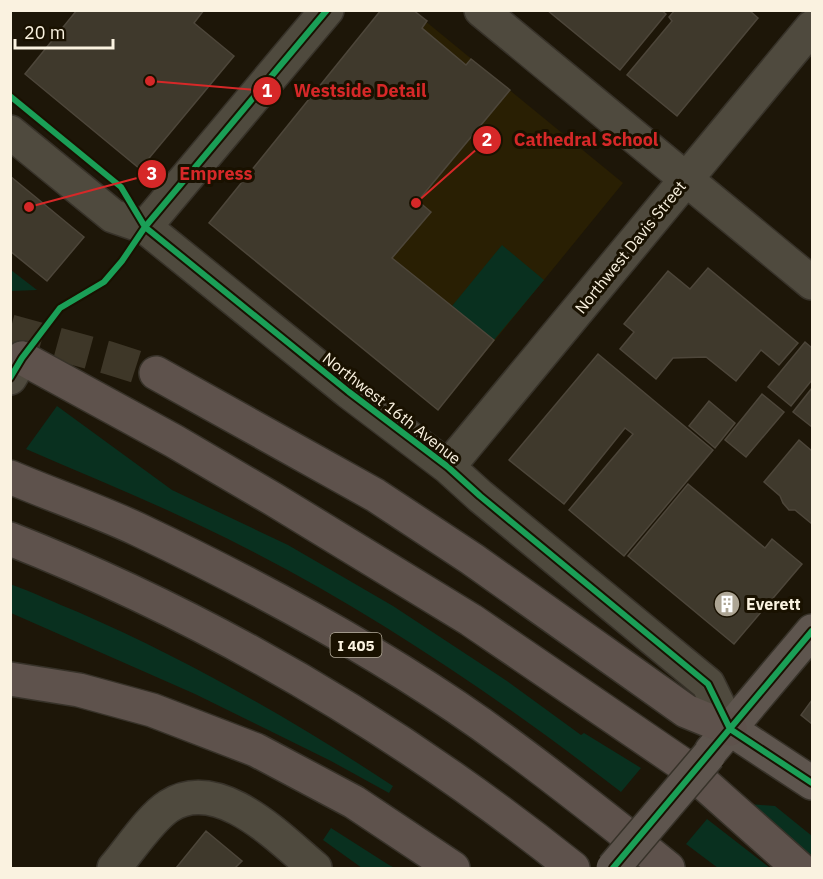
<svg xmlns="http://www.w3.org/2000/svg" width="823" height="879" viewBox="0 0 823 879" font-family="'IBM Plex Sans',sans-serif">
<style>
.built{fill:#291f03}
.green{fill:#09301f}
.building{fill:#3f392c;stroke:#4d463a;stroke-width:1.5}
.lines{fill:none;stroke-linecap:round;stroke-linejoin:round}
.highway-tunnel{stroke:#3e3728;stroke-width:33;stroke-dasharray:33 16;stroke-linecap:butt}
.minor-casing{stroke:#373229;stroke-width:36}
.major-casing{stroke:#373229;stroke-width:36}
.highway-casing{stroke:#373229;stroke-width:36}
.minor{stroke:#4f4a3e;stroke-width:33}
.major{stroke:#5e554e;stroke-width:33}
.highway{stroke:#5e524c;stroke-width:33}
.major-bridge-casing{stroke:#373229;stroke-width:36;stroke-linecap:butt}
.major-bridge{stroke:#5e554e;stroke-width:33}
.cycleway-casing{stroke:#191100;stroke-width:10}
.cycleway{stroke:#1a9f57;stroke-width:6}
.labels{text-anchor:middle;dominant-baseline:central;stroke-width:6;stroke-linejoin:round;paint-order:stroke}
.shield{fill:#191100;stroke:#b6ae9d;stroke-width:1.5}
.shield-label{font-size:15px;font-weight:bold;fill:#faf2e0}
.street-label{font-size:16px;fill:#faf2e0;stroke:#191100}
.poi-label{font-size:16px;font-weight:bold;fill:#faf2e0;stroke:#191100;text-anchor:start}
.leader{fill:none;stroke:#d62828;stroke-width:2}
.callout-dot{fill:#d62828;stroke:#191100;stroke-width:2}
.mark-label{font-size:18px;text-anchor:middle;font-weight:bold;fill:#fff}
.callout-label{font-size:18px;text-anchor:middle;font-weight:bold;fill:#d62828;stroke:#191100;stroke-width:6;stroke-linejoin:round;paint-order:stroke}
</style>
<rect width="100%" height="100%" fill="#1d1608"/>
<path class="built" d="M381,11H413L623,183L438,410L209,223Z"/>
<path class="green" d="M502,245L544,280L494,340L452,306Z
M10,270H11L37,290L11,291Z
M57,406L172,490L288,545L393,606L507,681L581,735L584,733L641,768L621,792C489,690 348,595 197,524C141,497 83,474 26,449Z
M10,584C33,592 55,603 78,612C188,660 293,720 393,786L389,793L331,761L195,694L11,613Z
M749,804L775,806L812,836V866Z
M707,819L770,868H718L686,844Z
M331,828L389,865L395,868H362L323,840Z"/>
<path class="building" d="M77,10H204L194,23L234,56L140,169L25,74Z
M381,10H413L427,21L422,28L466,65L471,59L510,90L418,201L431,212L392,258L494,340L438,410L209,223Z
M547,10H661L666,14L620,70Z
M675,10H749L758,18L677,116L627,75L672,21L669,17Z
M10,176L84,237L47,281L10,251Z
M708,268L798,343L779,365L761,350L736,381L706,357L673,358L656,379L620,349L634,332L624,324L668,271L690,289Z
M805,342L812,348V380L791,406L768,387Z
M598,354L713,450L624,556L569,510L633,434L625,428L564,504L509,460Z
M812,388V427L793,412Z
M762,394L784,412L746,457L725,440Z
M709,401L735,423L715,448L689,426Z
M799,440L812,451V524L795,510H789L783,503L780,496L764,482Z
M688,484L765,548L772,539L802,564L734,644L628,556Z
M812,700V724L801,715Z
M206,831L242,861L235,868H176Z"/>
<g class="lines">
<path class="highway-tunnel" d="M10,331L109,358L156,373"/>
<defs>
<path id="minor" d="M481,10L812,283
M10,132L113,216L145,227L349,392L448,467L480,496L708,684L730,729
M145,227L327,10
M10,378L22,358
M448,467L812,27
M114,868C129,851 150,818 169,806C219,774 280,839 315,868"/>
<path id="major" d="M730,729L812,783
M711,751L812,631"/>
<path id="highway" d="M22,358L174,441L273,499L471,620L682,764L799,868
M156,373L375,495L472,559L686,711L730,729
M10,477C52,495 96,510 137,529C255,585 373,648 481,724C545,770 607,819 668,868
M10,539C213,619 403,732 573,868
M10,679L79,690L152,710L256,750L354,802L453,868"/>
</defs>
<use href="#minor" class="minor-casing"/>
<use href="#major" class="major-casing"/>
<use href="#highway" class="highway-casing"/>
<use href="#minor" class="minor"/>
<use href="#major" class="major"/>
<use href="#highway" class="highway"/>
<defs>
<path id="major-bridge" d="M613,868L709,755"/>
</defs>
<use href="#major-bridge" class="major-bridge-casing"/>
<use href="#major-bridge" class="major-bridge"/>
<defs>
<path id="cycleway" d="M10,96L121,187L145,227L349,392L448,467L480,496L708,684L730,729L812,783
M10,378L22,358L60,308L104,282L122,261L145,227L327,10
M613,868L812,631"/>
</defs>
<use href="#cycleway" class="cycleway-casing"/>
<use href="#cycleway" class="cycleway"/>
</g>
<defs>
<symbol id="building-disc" viewBox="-11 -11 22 22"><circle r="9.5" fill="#ada594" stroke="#191100"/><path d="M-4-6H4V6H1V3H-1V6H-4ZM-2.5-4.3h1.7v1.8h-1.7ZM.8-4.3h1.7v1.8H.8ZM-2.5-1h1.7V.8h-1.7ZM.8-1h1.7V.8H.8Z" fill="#fff"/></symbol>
</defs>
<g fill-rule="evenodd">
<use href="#building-disc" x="712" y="589" width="30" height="30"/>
</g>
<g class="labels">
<rect class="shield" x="330.5" y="633" width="51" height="24" rx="4.5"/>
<g class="shield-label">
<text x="356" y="645">I 405</text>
</g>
<g class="street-label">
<text transform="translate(630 247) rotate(-51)">Northwest Davis Street</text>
<text transform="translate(392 408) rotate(38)">Northwest 16th Avenue</text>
</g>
<g class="poi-label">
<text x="746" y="604">Everett</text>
</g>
</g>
<path class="leader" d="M150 81L267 91M416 203L487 140M29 207L152 174"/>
<g class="callout-dot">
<circle cx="150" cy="81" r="6"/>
<circle cx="416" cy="203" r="6"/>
<circle cx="29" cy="207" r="6"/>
<circle cx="267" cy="91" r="15"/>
<circle cx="487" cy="140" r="15"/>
<circle cx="152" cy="174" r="15"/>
</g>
<g class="mark-label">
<text x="267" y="97">1</text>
<text x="487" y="146">2</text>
<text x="152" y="180">3</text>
</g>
<g class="callout-label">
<text x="360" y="97">Westside Detail</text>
<text x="586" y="146">Cathedral School</text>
<text x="216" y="180">Empress</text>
</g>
<rect width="823" height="879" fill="none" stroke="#faf2e0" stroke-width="24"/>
<path d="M15 39v9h98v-9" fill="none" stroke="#faf2e0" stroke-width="3"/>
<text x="24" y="39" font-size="18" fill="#faf2e0" stroke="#191100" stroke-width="4.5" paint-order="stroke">20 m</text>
</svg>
